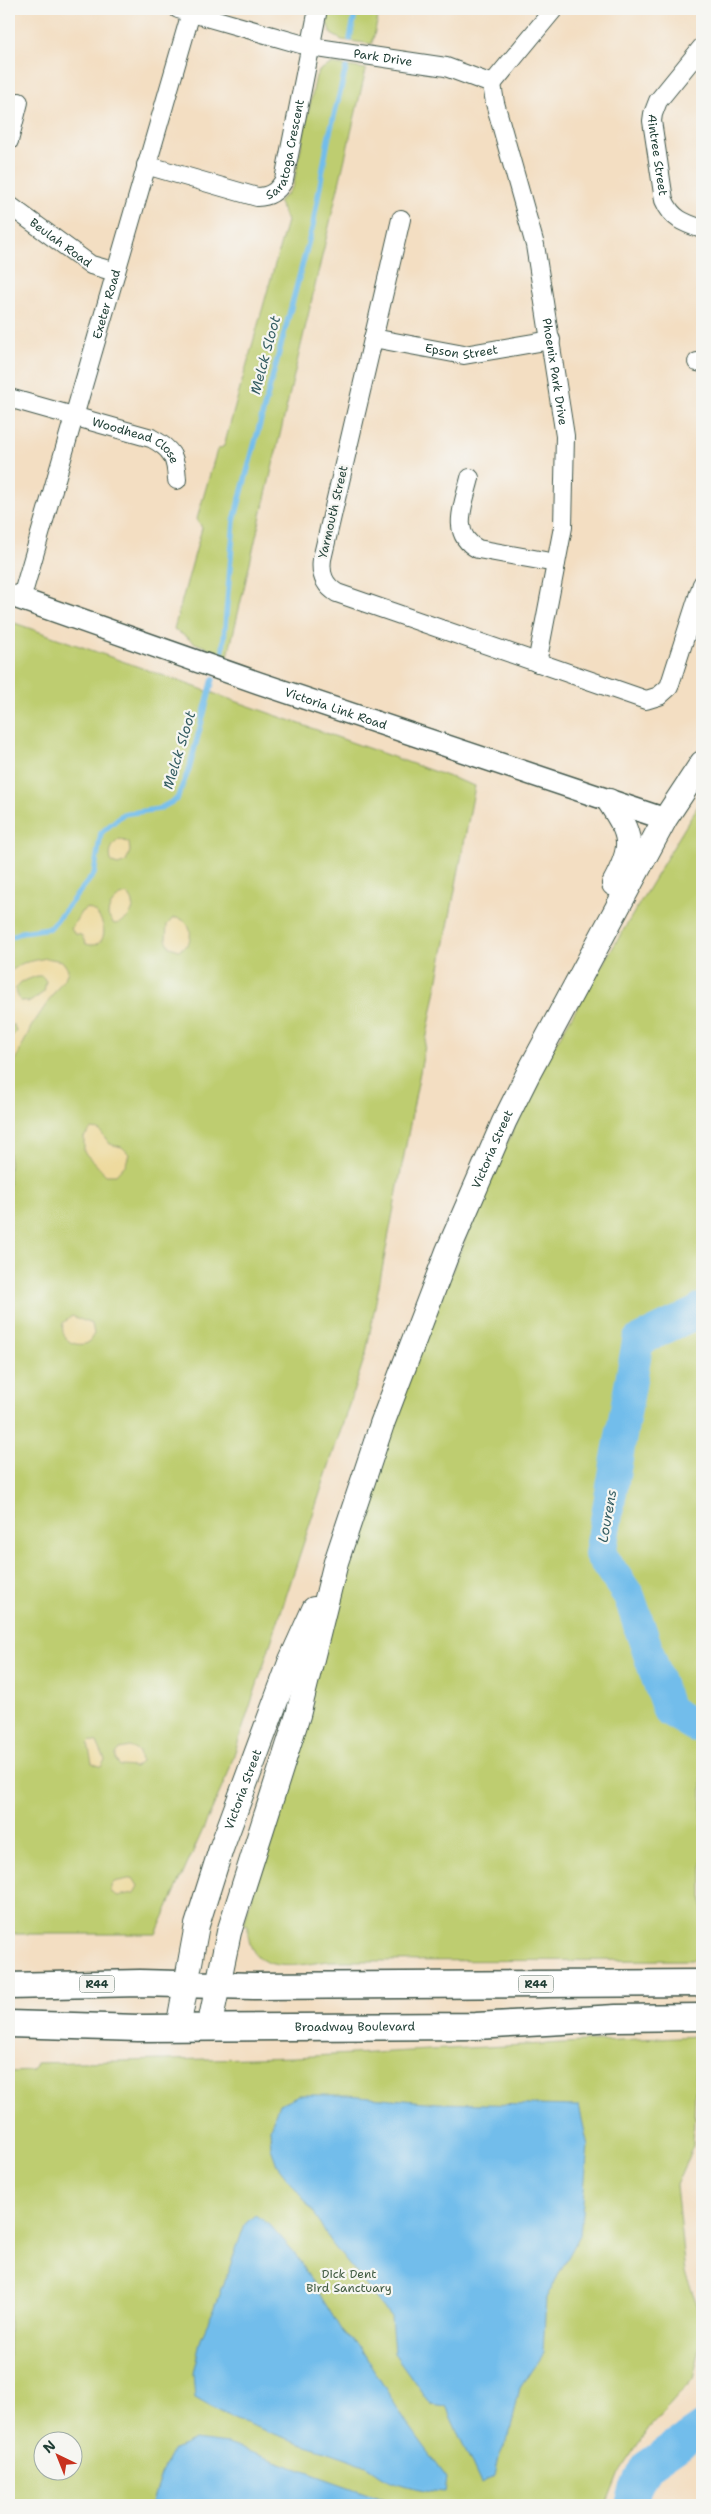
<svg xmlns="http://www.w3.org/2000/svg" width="711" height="2514" viewBox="0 0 711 2514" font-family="'Shantell Sans',sans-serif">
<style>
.green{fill:#becd6f;stroke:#6e8552;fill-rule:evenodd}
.sand{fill:#eeda9e;stroke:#868c69;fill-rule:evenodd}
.water{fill:#72bdeb;stroke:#487d90}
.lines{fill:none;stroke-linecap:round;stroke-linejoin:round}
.stream{stroke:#72bdeb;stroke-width:5.5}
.river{stroke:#72bdeb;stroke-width:32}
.minor-casing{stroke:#3f5549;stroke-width:20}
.tertiary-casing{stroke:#3f5549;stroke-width:24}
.secondary-casing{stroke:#3f5549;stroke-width:26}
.primary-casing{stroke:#3f5549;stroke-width:29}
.minor{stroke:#fff;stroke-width:18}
.tertiary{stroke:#fff;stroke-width:21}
.secondary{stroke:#fff;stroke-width:24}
.primary{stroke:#fff;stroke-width:26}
.labels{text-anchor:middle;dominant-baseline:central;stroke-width:4.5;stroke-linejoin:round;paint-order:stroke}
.shield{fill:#f6f6f2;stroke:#60746d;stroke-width:1}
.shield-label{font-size:11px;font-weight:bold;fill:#1f3d34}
.street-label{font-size:12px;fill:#1f3d34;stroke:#f6f6f2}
.park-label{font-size:12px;fill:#3f5a40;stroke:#f6f6f2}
.water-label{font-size:14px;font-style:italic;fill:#345d62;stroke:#f6f6f2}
</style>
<rect width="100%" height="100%" fill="#f6f6f2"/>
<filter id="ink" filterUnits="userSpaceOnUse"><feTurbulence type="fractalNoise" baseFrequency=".02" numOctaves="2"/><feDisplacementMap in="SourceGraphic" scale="10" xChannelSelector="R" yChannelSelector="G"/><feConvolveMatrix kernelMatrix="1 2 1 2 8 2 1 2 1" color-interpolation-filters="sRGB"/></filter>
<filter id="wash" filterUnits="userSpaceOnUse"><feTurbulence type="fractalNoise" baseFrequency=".0096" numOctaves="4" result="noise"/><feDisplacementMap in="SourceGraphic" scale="20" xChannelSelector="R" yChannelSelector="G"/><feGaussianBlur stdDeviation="1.12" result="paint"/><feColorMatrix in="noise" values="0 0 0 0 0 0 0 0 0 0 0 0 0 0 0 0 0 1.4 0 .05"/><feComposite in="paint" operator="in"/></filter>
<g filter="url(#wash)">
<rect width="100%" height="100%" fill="#f3dec2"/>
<path class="green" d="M330,9H380L372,44L342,40L331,34L327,22Z
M331,64L366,69L228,656L195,643L174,629L202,528L197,519L217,450L224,446L287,221L278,201L286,195L293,186L316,76L320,70Z
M9,621L475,786L366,1353L227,1776L156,1934H9Z
M702,799V1960L328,1961C294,1966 246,1977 248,1925L244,1924L325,1630L398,1405L487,1185L551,1051Z
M697,2036L693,2146L676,2185L685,2273L702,2317V2339L693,2379L649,2428L619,2472L606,2505H9V2072L33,2071L36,2063L295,2057ZM42,2442H72V2472H42Z"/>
<path class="sand" d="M120,839L129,843L130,851L126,862L118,865L112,863C108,854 111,844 120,839Z
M127,894C141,904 129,923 114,924L108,916C108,905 116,896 127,894Z
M87,908C108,914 111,951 86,944L81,935L75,934L71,929L81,912Z
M173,918C188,917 194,932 188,944L179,950L170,947L166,939L167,925Z
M46,958L62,961L68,969L67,974L31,1027L9,1075V1042L16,1031L14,1025H9V972L23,963ZM37,976H42L46,981L44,992L30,1002L20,1001L15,989L21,982Z
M91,1129L99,1130L110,1144L122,1147L129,1154L126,1164L116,1175H106L84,1152V1137Z
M72,1316L92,1324L94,1334L88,1343C73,1348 60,1339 63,1323Z
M91,1741L97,1742L105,1760L101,1767L92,1763L88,1744Z
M130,1747L139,1752L141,1762L135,1767L120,1766L116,1760V1754L120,1749Z
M133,1878L138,1886L134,1893L118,1896L111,1892V1886L114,1882Z"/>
<path class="water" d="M299,2095H348L437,2103L579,2106L588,2146L580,2235L546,2298L543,2353L520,2388L509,2436L499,2457L495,2476L481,2484L446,2407L431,2405L394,2353L391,2317L329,2240L313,2211L277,2165L271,2148L270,2128L279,2104Z
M255,2215L269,2224L294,2252L343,2333L360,2347L407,2424L447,2478L445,2492C425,2491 404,2487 385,2478C377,2474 371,2467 362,2464C306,2443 246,2429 195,2398L193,2373L201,2338L218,2300L245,2224Z
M194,2440L228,2444L399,2505H151L161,2474L174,2449Z"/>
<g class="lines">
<path class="stream" d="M350,39L356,9
M223,650L234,521L313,225L328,140L346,68
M9,938L22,932L50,928L94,874L101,833L123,814L159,809L177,799L189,769L213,679"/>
<path class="river" d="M702,1308L700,1311L638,1341L600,1554L629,1596L668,1710L695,1726L702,1723
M631,2505L635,2489L646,2467L702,2428"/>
</g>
</g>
<g filter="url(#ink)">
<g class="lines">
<defs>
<g id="minor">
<path id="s1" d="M178,9L311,47L446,67L492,84L554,9"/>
<path id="s2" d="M702,47L658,101L653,114L652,121L664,200C672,219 684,223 702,229"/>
<path id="s3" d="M492,84L495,103L535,245L565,436L563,527L537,663"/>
<path d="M9,141L19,102"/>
<path id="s4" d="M146,165L257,197C270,197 278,191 284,180L318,9"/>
<path id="s5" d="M9,205L91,265L116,272"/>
<path d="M401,219L322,559C320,574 324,585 337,593L646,700L659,696L669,687L702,584"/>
<path id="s6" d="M373,338L464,355L551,340"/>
<path d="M697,362L702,363"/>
<path id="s7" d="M9,398L151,438C172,449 176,457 177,480"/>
<path d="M470,478C464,504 449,534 478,549L556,563"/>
<path id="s8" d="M21,600L192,9"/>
</g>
<g id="tertiary">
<path id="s9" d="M9,595L259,683L665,819"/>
</g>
<g id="secondary">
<path d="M609,801C632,836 635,845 614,884"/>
<path id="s10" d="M178,2028L197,1925L221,1849L291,1660L314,1609"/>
<path id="s11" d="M209,2028L229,1932L298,1715L336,1562L382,1424L448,1251L504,1122L528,1074L665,819L702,763"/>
</g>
<g id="primary">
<path d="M9,1986L140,1983L254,1986L702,1983"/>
<path id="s12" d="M9,2024L138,2028L476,2026L616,2018L702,2017"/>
</g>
</defs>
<use href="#minor" class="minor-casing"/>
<use href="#tertiary" class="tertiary-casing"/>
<use href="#secondary" class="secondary-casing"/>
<use href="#primary" class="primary-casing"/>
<use href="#minor" class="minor"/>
<use href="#tertiary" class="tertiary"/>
<use href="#secondary" class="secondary"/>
<use href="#primary" class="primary"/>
</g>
</g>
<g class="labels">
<g class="shield">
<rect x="79.5" y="1975.5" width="35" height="17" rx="4"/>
<rect x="518.5" y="1975.5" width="35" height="17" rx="4"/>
</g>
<g class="shield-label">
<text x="97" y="1984">R44</text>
<text x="536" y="1984">R44</text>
</g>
<g class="street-label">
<text stroke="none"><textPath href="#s1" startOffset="211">Park Drive</textPath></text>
<text stroke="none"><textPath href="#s4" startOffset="178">Saratoga Crescent</textPath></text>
<text stroke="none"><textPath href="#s2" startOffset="125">Aintree Street</textPath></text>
<text stroke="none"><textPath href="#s5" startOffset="64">Beulah Road</textPath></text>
<text stroke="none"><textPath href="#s8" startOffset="308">Exeter Road</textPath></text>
<text stroke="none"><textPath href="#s6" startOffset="90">Epson Street</textPath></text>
<text stroke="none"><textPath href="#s3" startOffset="295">Phoenix Park Drive</textPath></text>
<text stroke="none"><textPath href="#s7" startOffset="135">Woodhead Close</textPath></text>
<text transform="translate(333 512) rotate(-77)">Yarmouth Street</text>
<text stroke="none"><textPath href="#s9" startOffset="346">Victoria Link Road</textPath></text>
<text stroke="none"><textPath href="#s11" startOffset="925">Victoria Street</textPath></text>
<text stroke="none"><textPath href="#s10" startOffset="248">Victoria Street</textPath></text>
<text stroke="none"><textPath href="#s12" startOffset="346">Broadway Boulevard</textPath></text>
</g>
<g class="park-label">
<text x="349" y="2274">Dick Dent<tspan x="349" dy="14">Bird Sanctuary</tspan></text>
</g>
<g class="water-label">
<text transform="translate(265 355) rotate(-75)">Melck Sloot</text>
<text transform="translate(179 750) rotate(-73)">Melck Sloot</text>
<text transform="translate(607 1516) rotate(-80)">Lourens</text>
</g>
</g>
<rect width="711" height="2514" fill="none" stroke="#f6f6f2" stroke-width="30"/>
<g transform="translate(58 2456) rotate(317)"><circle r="24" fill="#f6f6f2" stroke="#a0aca6"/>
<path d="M0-4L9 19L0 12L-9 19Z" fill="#c8321e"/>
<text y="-8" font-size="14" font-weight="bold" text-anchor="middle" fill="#1f3d34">N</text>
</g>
</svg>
